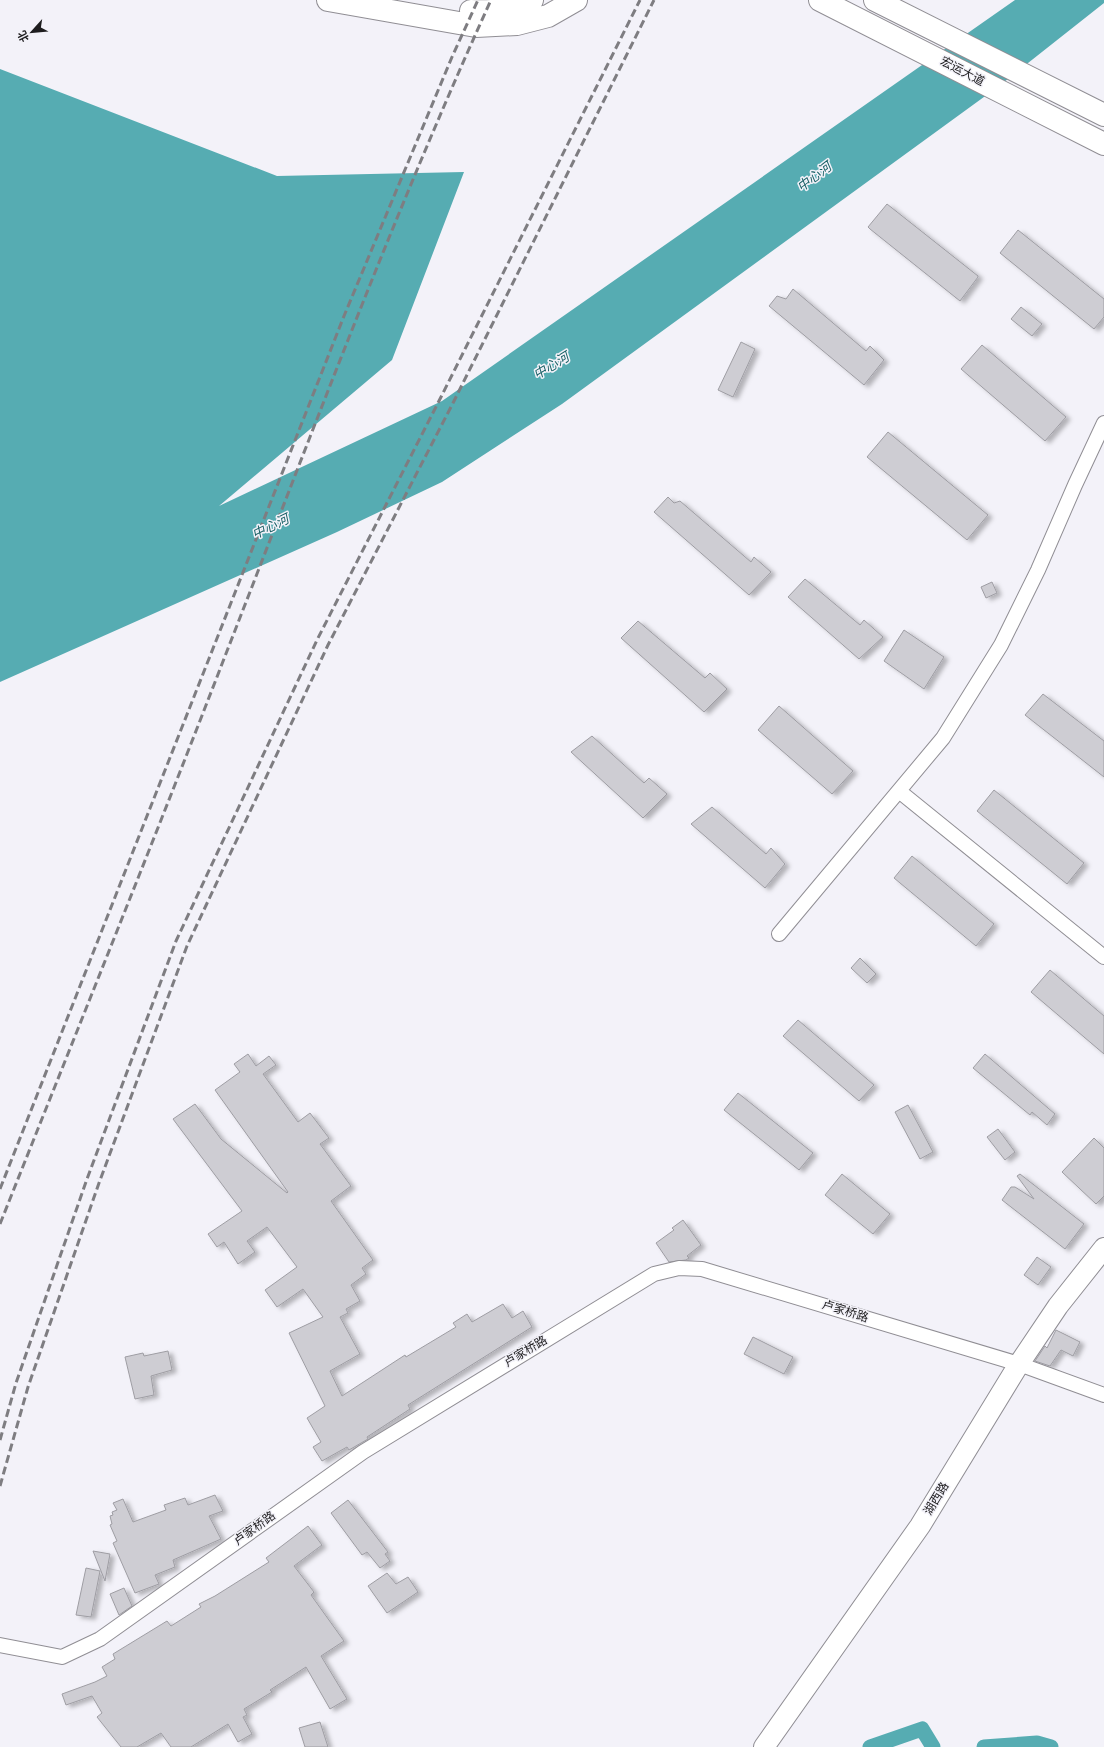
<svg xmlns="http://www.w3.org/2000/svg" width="1104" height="1747" viewBox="0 0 1104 1747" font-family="Overpass,'Noto Sans SC',sans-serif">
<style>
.water{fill:#56acb2}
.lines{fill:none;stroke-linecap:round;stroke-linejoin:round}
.canal{stroke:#56acb2;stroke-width:15}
.building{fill:#cecdd3;stroke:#9e9da3;filter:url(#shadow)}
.street-casing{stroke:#908e94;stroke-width:16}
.secondary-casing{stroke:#908e94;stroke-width:22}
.primary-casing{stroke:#908e94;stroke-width:24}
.highway-casing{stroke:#908e94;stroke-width:24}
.street{stroke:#fff;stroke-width:14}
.secondary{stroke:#fff;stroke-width:20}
.primary{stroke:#fff;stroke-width:22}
.highway{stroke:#fff;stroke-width:22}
.rail{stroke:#7e7d81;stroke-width:3;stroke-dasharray:8 4;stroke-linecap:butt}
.labels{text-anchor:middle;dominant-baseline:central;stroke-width:3;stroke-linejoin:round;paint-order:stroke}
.street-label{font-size:12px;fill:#1e1d1f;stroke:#f3f2f9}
.water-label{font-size:13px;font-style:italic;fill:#186065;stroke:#f3f2f9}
</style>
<defs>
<filter id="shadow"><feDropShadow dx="4.5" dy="2.5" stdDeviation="2" flood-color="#0004"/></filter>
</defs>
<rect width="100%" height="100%" fill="#f3f2f9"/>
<path class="water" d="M1015,0H1104V3L999,86L562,404L442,482L337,532L0,682V69L277,176L464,172L392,360L219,506L442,401Z"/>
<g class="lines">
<path class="canal" d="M870,1747L922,1729L933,1747
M984,1747L1037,1743L1051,1747"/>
</g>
<path class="building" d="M887,204L978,276V277L960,301L870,229L868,227Z
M1018,230L1104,299V317L1094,329L1000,253Z
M793,289L866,351L870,346L884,360L864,385L769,306L777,296L786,299Z
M1021,307L1042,324L1032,336L1011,319Z
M741,342L755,349L733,397L718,390Z
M982,345L1066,417L1045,441L961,369Z
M888,432L988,515L967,540L867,457Z
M668,497L674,503L680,501L751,562L754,557L771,572L749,595L654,512Z
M805,579L860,625L864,620L883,637L859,659L788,597Z
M992,582L997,593L986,598L981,587Z
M638,621L705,678L710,673L727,689L704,712L621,638Z
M904,630L944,657L924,689L884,661Z
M1043,694L1104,741V777L1025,715Z
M779,706L853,771L832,794L758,730Z
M592,736L644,783L649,778L667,794L643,818L571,752Z
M994,790L1084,863L1067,884L977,811Z
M712,807L766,854L771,848L785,864L765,888L691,824Z
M912,856L994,924L976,946L894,878Z
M860,958L876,974L867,983L851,968Z
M1050,970L1104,1016V1054L1031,992Z
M798,1020L874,1085L859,1101L783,1036Z
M248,1054L256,1066L269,1056L276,1065L263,1074L298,1122L310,1113L329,1138L320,1144L351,1186L331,1201L373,1260L362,1268L366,1274L351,1285L360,1301L346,1309L348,1313L340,1317L360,1354L330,1371L342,1396L405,1355L406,1357L456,1327L453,1323L467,1314L472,1322L503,1304L512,1318L523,1311L532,1327L408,1405L410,1409L367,1437L368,1439L349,1450L347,1447L322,1461L313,1447L321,1442L307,1418L325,1406L289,1333L323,1317L303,1289L277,1307L265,1290L297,1267L267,1227L247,1241L255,1252L238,1264L224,1242L217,1247L208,1234L242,1211L173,1119L195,1104L221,1139L287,1193L288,1192L215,1090L240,1072L234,1064Z
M985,1054L1055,1114L1047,1125L1032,1112L1030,1115L973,1068Z
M738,1093L813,1153L799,1170L724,1110Z
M908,1105L933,1152L920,1159L895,1112Z
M998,1129L1015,1152L1005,1160L987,1137Z
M1094,1138L1104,1148V1196L1096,1204L1062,1172Z
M842,1174L890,1214L873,1234L825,1195Z
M1020,1174L1084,1224L1065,1249L1002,1200L1011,1187H1015L1034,1199L1017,1176Z
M683,1220L701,1245L687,1256L689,1258L686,1260L669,1262L656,1243L674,1230L672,1228Z
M1037,1257L1051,1267L1038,1285L1024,1275Z
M1056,1330L1080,1342L1073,1356L1061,1350L1050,1366L1035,1361L1045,1346L1047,1348Z
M753,1337L793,1357L784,1374L744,1354Z
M168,1351L172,1370L151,1376L154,1395L135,1399L125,1357L143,1353L144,1356Z
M215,1495L223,1511L209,1516L221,1539L173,1560L175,1567L155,1575L159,1584L135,1593L113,1543L117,1541L110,1525L112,1524L110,1516L113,1515L112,1512L117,1510L113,1503L123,1499L133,1522L166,1510L164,1505L185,1498L188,1505Z
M348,1500L388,1552L385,1554L390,1561L380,1568L367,1552L362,1555L331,1513Z
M308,1526L322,1545L294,1566L314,1592L311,1595L344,1641L321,1656L347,1699L330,1709L306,1667L270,1690L272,1692L244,1709L247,1715L243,1717L252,1734L238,1742L228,1724L191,1747H171L161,1733L137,1747H121L97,1717L102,1713L92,1696L66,1705L62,1694L95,1682L107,1676L102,1667L115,1659L113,1654L167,1621L171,1626L201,1607L199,1604L215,1596L269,1562L266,1558Z
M93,1551L110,1554L105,1581Z
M86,1568L100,1571L91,1617L76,1615Z
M387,1573L396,1584L408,1577L418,1592L387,1613L368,1586Z
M124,1588L132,1606L119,1615L110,1594Z
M320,1722L328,1747H305L299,1728Z"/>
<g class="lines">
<defs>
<path id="street" d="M899,791L1104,957
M779,934L943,738L1001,645L1038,570L1075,485L1104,423
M0,1645L62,1657L100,1639L363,1452L654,1274L679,1268L702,1269L1019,1364L1104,1395"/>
<path id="secondary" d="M764,1747L920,1526L1019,1364L1058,1306L1104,1248"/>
<path id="primary" d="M820,0L1104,144
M875,0L1104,115"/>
<path id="highway" d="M328,0L476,26L517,24L548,16L576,0
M471,11C491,12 514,11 532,0"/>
</defs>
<use href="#street" class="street-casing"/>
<use href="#secondary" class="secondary-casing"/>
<use href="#primary" class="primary-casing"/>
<use href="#highway" class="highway-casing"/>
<use href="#street" class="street"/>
<use href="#secondary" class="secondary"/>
<use href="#primary" class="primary"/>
<use href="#highway" class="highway"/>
<path class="rail" d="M0,1189L344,316L452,57L478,0
M0,1224C76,1033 153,843 227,651C312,433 394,213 491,0
M0,1440L16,1383L87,1179L176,941L317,640L441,397L640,0
M0,1486L28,1387L99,1183L187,946L328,645L453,403L654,0"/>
</g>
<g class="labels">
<g class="street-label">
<text transform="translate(962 72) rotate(28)">宏运大道</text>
<text transform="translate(845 1312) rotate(17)">卢家桥路</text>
<text transform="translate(526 1352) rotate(-31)">卢家桥路</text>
<text transform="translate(937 1499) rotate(-59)">湖西路</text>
<text transform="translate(255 1529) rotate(-36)">卢家桥路</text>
</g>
<g class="water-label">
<text transform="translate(815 178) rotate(-37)">中心河</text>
<text transform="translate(552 367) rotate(-31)">中心河</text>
<text transform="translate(271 528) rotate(-26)">中心河</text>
</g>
</g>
<g transform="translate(32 32) rotate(243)" stroke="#f3f2f9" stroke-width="3" paint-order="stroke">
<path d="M0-3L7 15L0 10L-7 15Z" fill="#1e1d1f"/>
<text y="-6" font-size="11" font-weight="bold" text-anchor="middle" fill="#1e1d1f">北</text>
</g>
</svg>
